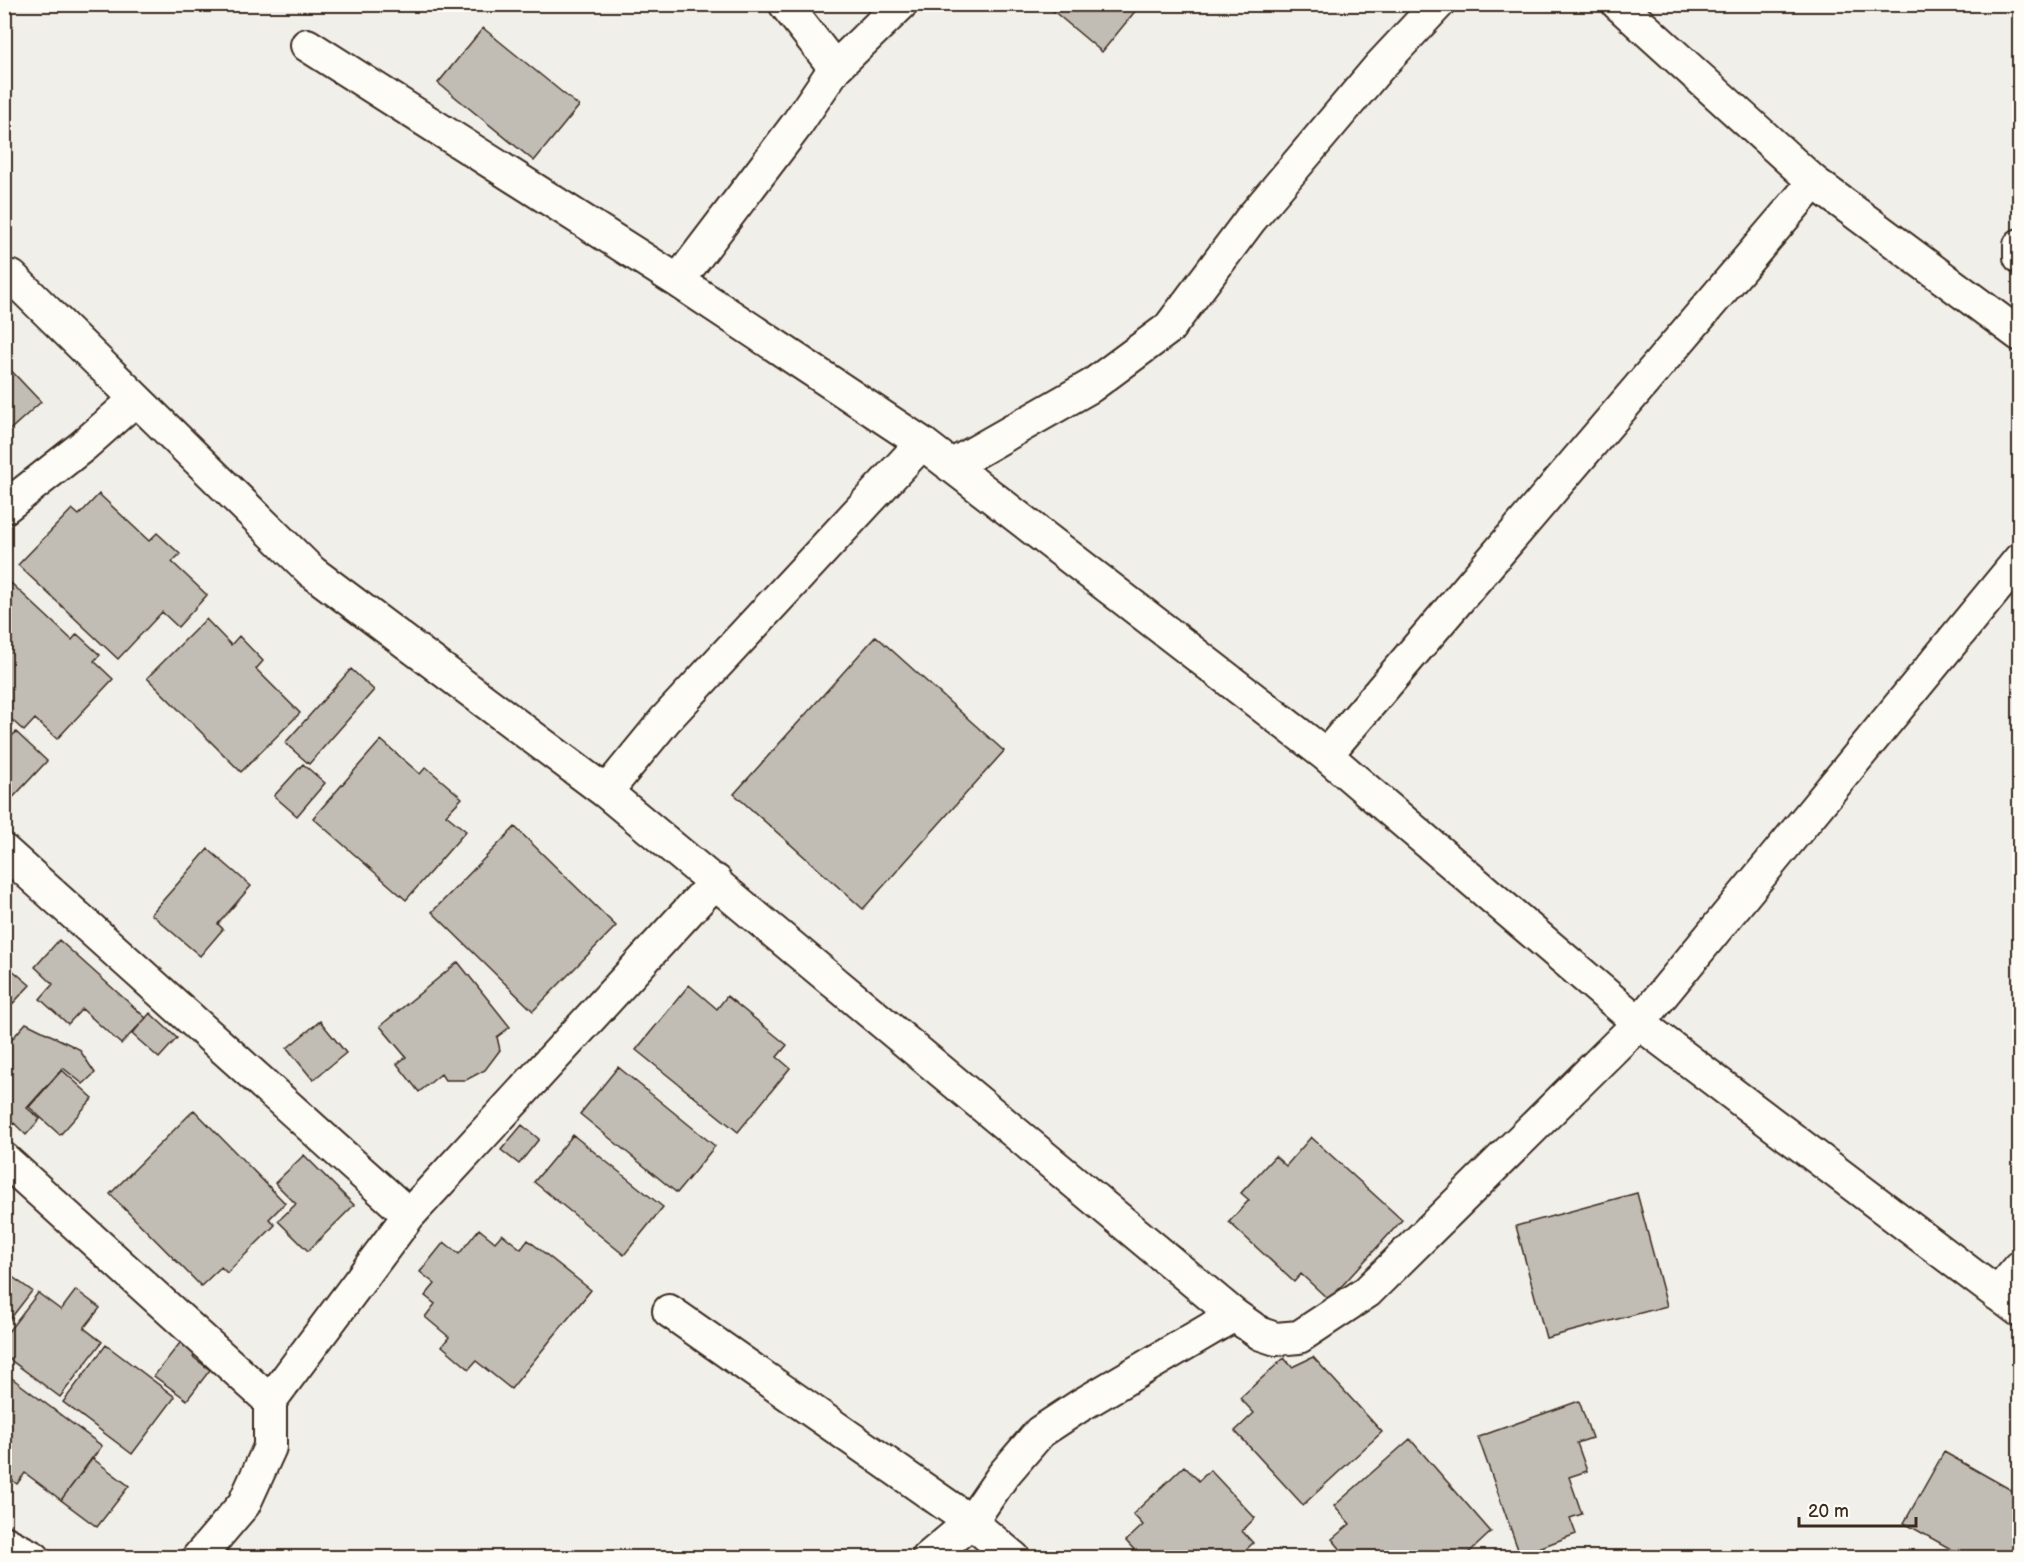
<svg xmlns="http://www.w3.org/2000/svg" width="2024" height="1562" viewBox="0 0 2024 1562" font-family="'Balsamiq Sans',sans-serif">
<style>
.building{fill:#c1bcb4;stroke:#3b2a1e;stroke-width:1.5}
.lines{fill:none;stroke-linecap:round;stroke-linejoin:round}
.street-casing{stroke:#3b2a1e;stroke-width:36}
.street{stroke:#fdfcf7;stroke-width:32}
</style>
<rect width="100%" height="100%" fill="#f1efea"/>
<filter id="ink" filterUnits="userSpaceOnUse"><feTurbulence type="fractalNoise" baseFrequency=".0167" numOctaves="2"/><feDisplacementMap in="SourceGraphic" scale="12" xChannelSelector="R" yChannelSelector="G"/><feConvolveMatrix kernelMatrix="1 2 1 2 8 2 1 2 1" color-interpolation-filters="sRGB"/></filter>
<g filter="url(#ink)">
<path class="building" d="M1045,4H1141L1102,52Z
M483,28L579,106L534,161L438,83Z
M4,363L41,402L4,435Z
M99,494L149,541L157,533L180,554L172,562L207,595L178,627L162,612L118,659L18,565L72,509L79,515Z
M11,583L72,640L77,634L100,655L94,661L113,679L57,739L35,719L24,731L4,713V590Z
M206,619L231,645L239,636L263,661L256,669L300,713L241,772L147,678Z
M876,636L1004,751L863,909L734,794Z
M351,669L374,690L309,764L285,743Z
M16,732L47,761L4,807V744Z
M381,740L420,774L426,767L462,798L446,815L466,831L406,900L313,818Z
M303,764L325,783L297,816L274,796Z
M515,827L616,926L533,1011L432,912Z
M208,849L251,886L218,924L223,929L200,956L151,914Z
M59,940L146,1018L121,1044L82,1009L68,1024L40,999L53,984L35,967Z
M458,962L510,1027L497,1037L500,1050L485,1070L466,1080H445L441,1074L419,1092L397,1064L406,1057L380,1026Z
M4,963L30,985L4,1013Z
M689,985L717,1009L727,996L787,1045L777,1057L790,1068L738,1132L636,1050Z
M150,1013L177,1038L159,1058L132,1034Z
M320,1021L346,1053L313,1080L287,1048Z
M26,1023L79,1049L95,1073L83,1084L63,1068L27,1108L40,1119L26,1135L14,1123L7,1131L4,1129V1048Z
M618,1067L715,1146L677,1193L580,1114Z
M62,1070L93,1098L60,1135L29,1107Z
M194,1110L285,1203L269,1219L275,1225L227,1273L221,1267L201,1286L110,1194Z
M522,1125L539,1139L519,1164L501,1150Z
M573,1135L663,1207L624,1255L534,1182Z
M1311,1137L1402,1220L1329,1300L1301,1274L1294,1282L1229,1222L1249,1200L1241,1193L1275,1156L1286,1166Z
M304,1155L354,1205L308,1251L278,1221L296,1204L275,1183Z
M1637,1193L1667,1306L1546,1338L1516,1226Z
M479,1229L495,1242L502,1234L521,1249L528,1240L591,1290L511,1389L476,1361L469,1369L442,1346L449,1337L425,1317L435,1304L425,1296L435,1284L420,1272L444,1242L459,1254Z
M4,1271L32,1291L4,1327Z
M76,1290L100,1308L84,1328L102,1342L60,1397L4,1355V1337L38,1293L61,1310Z
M183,1339L198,1351L193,1357L210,1370L187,1400L154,1376Z
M106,1345L175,1397L132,1454L63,1402Z
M1313,1357L1382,1432L1303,1505L1235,1431L1254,1413L1240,1398L1284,1358L1292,1367Z
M5,1373L102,1446L61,1500L25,1473L17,1484L4,1474Z
M1579,1401L1592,1438L1577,1443L1587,1471L1569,1477L1582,1514L1570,1518L1576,1534L1520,1555L1478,1437Z
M1410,1439L1491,1532L1463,1558H1348L1332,1539L1350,1524L1334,1506Z
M1944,1452L2020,1495V1558H1967L1904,1523Z
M92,1458L129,1486L97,1527L61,1500Z
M1184,1466L1199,1481L1210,1470L1255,1518L1242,1531L1253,1543L1237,1558H1142L1126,1541L1143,1525L1133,1514Z"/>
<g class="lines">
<defs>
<path id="street" d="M1618,4L1814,182L2020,335
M307,45L678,281L922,443L1326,755L1639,1023L2020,1311
M835,68L901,4
M2020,245V257
M12,277L312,572L606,792L1234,1315L1261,1334L1276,1339L1299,1337L1367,1292L1639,1023L2020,559
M678,281L795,127L835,68L785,4
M951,466L1091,386L1169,328L1250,220L1379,67L1438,4
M4,508L83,446L136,399
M1326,755L1814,182
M606,792L665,720L922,443
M4,851L409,1215
M4,1159L270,1401L409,1215L716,881
M1997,1294L2020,1267
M669,1311L971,1522L1014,1558
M4,1542L34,1558
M198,1558L244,1504L270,1447V1401
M928,1558L971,1522L1004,1474L1040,1432L1081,1405L1234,1315"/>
</defs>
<use href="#street" class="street-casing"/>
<use href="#street" class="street"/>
</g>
</g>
<rect width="2024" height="1562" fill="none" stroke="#fdfcf7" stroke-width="24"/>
<rect x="12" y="12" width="2000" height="1538" fill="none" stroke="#3b2a1e" stroke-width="2" filter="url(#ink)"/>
<path d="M1799 1517v9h117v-9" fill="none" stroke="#3b2a1e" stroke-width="3"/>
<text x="1808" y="1517" font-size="18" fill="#3b2a1e" stroke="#fdfcf7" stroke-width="4.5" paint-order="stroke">20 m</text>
</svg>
